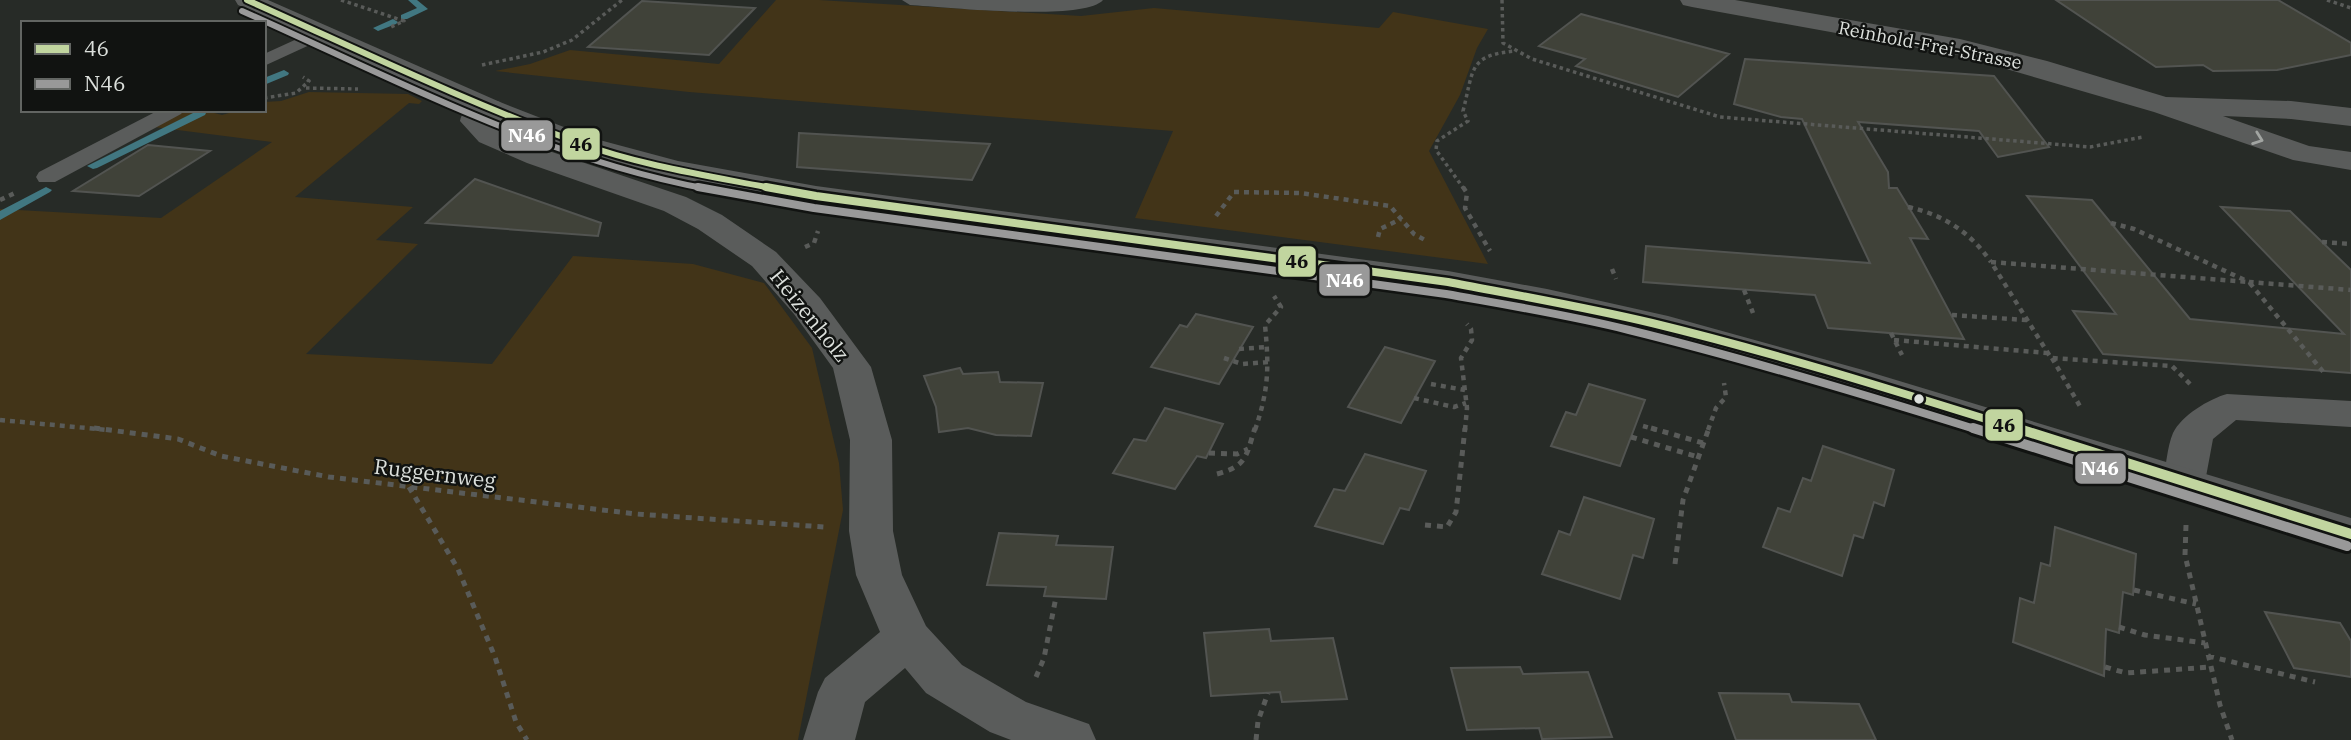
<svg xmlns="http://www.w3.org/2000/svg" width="2351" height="740" viewBox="0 0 2351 740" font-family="'IBM Plex Serif',serif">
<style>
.green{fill:#423418}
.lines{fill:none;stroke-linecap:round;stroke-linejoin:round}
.stream{fill:#417781;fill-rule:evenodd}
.building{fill:#404239;stroke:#525451;stroke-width:2}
.path-far2{stroke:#595b59;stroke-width:3.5;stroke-dasharray:3.5 3.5;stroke-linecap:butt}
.path-far1{stroke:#595b59;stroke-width:4.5;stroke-dasharray:5 5;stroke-linecap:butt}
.path{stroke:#595b59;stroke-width:5;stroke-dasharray:6 6;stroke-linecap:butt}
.service{fill:#5a5c5b;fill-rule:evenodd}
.minor{fill:#5a5c5b;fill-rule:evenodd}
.tertiary{fill:#5a5c5b;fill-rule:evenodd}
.bus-1-far2-casing{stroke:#111311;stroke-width:10}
.bus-1-far1-casing{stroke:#111311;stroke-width:13}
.bus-1-casing{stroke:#111311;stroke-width:16}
.bus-2-far2-casing{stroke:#111311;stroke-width:10}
.bus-2-far1-casing{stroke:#111311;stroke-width:13}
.bus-2-casing{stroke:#111311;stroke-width:16}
.bus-1-far2{stroke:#c1d59f;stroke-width:6}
.bus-1-far1{stroke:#c1d59f;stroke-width:8}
.bus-1{stroke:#c1d59f;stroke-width:10}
.bus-2-far2{stroke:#999;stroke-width:6}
.bus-2-far1{stroke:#999;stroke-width:8}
.bus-2{stroke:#999;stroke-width:10}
.oneway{stroke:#a2a5a2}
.bus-dot{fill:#dce0dc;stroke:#111311;stroke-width:2.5}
.labels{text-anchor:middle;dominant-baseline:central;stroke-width:5;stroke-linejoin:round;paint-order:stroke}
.far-street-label{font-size:18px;fill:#dce0dc;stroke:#111311}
.street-label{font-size:21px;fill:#dce0dc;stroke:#111311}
.line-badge{stroke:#111311;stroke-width:2.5}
.badge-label{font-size:19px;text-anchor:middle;font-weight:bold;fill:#fff}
.pale-badge-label{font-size:19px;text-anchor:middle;font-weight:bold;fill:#111}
</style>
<rect width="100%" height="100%" fill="#272b27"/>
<path class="green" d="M776,0H819L1081,16L1154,8L1379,28L1393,12L1488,29L1477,48L1460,95L1429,151L1488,264L1135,218L1173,131L689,92L495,71L530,64L570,50L719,64Z
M309,92L408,94L422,101L419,104L409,103L295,197L413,207L376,240L418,244L306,354L492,364L573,256L693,264L764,283L812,348L839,463L843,510L798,740H0V209L161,218L272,142L154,127L185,110H203L222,115L240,110H264V102L281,101Z"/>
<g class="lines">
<path class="stream" d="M408,0H417L428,9L407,19H401V15L417,8Z
M393,19L398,22L396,24L378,31L373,28Z
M284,70L289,73L288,75L264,85V78Z
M203,110L206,113L205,115L97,168L93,169L87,166L197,111Z
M46,187L52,190L50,192L0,220V211Z"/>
</g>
<path class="building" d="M2056,0H2278L2351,43V55L2277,70L2213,71L2203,65L2156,67Z
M642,1L755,8L709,55L588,47Z
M1581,14L1729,54L1678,97L1576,66L1585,59L1539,46Z
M1745,59L1994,76L2049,147L1998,157L1979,131L1858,122L1888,172L1889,188H1897L1928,239L1910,238L1964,339L1828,328L1815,295L1643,282L1646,246L1870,263L1802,119L1781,117L1734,104Z
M799,133L990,144L972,180L797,167Z
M148,145L210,151L139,196L73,191Z
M475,179L601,223L598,236L426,223Z
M2027,196L2092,200L2190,319L2344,334L2221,207L2290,211L2351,270V373L2103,354L2073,311L2116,314Z
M1196,314L1253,327L1219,384L1151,367L1180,325L1187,327Z
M1385,347L1435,361L1401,423L1348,407Z
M960,368L963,374L998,372L1000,382L1043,383L1031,436L996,435L968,428L939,432L936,407L924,376Z
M1589,384L1645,400L1620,466L1551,446L1566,412L1576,415Z
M1165,408L1223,424L1206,458L1197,456L1175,489L1113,473L1134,439L1146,441Z
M1823,446L1894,470L1884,506L1874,502L1863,538L1854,535L1842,576L1763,547L1778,508L1790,512L1803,478L1811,481Z
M1365,454L1426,471L1409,510L1400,508L1383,544L1315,526L1334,489L1345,491Z
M1584,497L1654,519L1643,558L1633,555L1620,599L1542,574L1559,531L1570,535Z
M2055,527L2136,554L2133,595L2123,592L2119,633L2106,629L2104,676L2013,642L2020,598L2034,603L2041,563L2050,566Z
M999,533L1058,536L1056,545L1113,547L1106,599L1044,596L1046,587L987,585Z
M2265,612L2340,623L2351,641V677L2294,668Z
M1269,629L1271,641L1333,638L1347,699L1282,702L1280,692L1211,696L1204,633Z
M1520,667L1523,674L1588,672L1612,737L1542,739L1539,728L1467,730L1451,668Z
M1719,693L1789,694L1792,702L1859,704L1876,740H1736Z"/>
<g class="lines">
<path class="path-far2" d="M341,0L404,21L391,27
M1502,0L1503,43L1532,59L1720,117L2090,147L2143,137
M2327,0L2351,8
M482,65L543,52L572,40L622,0
M306,88L358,89
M264,98L296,93L309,81L303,77
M226,110H232
M1464,189L1436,150L1437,141L1468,121L1463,111C1474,69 1468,55 1516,51"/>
<path class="path-far1" d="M1463,187L1467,193L1465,208L1490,251
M0,200L15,193
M1908,207C1944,215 1970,232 1991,262
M1216,216L1234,192L1300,193L1390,206L1414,234L1425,240
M2111,223L2134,229L2249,282L2351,290
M1378,237L1380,229L1401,219
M2322,242L2351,244
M805,247L814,243L818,231
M1612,269L1616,279
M1744,290L1753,313
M1952,315L2026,320
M1891,333L1902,355
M1894,340L2047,353
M1239,349L1266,347
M1224,358L1242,364L1268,362
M2052,358L2081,408
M1431,384L1465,390
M2190,384L2172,366L2051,358L1991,262L2249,282L2325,374
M1414,398L1454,407L1466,403
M0,420L108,430
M1643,426L1657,430
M1255,430C1269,389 1269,367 1265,325L1281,307L1274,296
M1465,430L1467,408L1461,358L1472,340L1471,329L1467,324
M1708,430L1716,408L1726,397L1724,383"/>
<path class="path" d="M94,428L178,439L221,456L329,477L636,514L825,527
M1651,428L1703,443
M1631,437L1698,457
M1209,453L1237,454L1248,449
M1217,474C1247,466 1246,456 1255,428
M409,487L458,569L495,657L516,722L527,740
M1425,525L1447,527L1456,512L1465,428
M2186,525L2185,555L2220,705L2232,740
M1675,564L1683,500L1709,428
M2134,590L2196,604
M2119,627L2145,635L2205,643
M2208,656L2315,682
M2105,667L2126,673L2211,667
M1036,677L1044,658L1056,597
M1256,740L1258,721L1268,693"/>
<path class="service" d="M902,0H1103C1084,22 944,7 910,5Z
M321,28L327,29L330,33L327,37L264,66V54Z
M159,110H184L181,114L55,182H39L36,177L39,172Z"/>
<path class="minor" d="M1680,0H1735L1960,39L2047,61L2166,97L2291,101L2351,108V126L2291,119L2223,116L2309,146L2351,152V170L2293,160L2154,112L1958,55L1692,7L1683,5Z
M490,99L500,102L504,108L500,114L490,119L501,130L549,151L686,197L722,215L776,252L820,298L871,367L892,440L893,531L902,575L926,626L962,665L1026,702L1089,724L1096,740H1011L990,732L926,693L905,668L865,702L855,740H803L818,692L825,678L880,632L856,575L849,531L850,440L833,368L794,314L752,266L698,229L664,211L527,163L479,142L460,121C463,106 476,103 490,99Z
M2227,394L2351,401V427L2236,420L2213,439L2205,482L2199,492L2184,497L2169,492L2163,482C2166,467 2167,447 2173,433C2182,415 2209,399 2227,394Z"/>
<path class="tertiary" d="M235,0H268L500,102L592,138L678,161L816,186L1448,271L1547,289L1668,316L1863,370L2351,518V550L1835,388L1647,333L1448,293L816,206L675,179L570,150L480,114L238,5Z"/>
<defs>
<path id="bus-1-far2" d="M247,0C357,49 466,102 579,143C642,166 710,176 776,189"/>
<path id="bus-1-far1" d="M766,187L816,196L1448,282C1516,295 1585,307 1652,323C1776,353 1899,392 2021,430"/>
<path id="bus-1" d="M2016,428L2351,534"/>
<path id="bus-2-far2" d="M242,11C393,78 544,159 708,189"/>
<path id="bus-2-far1" d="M698,187L814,208L1446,294C1507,305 1569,315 1629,330C1747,359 1863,394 1978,430"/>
<path id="bus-2" d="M1973,428L2347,546"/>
</defs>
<use href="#bus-1-far2" class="bus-1-far2-casing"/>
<use href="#bus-1-far1" class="bus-1-far1-casing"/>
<use href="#bus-1" class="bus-1-casing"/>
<use href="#bus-2-far2" class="bus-2-far2-casing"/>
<use href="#bus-2-far1" class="bus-2-far1-casing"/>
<use href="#bus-2" class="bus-2-casing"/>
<use href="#bus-1-far2" class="bus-1-far2"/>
<use href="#bus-1-far1" class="bus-1-far1"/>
<use href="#bus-1" class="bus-1"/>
<use href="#bus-2-far2" class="bus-2-far2"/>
<use href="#bus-2-far1" class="bus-2-far1"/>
<use href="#bus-2" class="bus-2"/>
</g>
<defs><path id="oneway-chevron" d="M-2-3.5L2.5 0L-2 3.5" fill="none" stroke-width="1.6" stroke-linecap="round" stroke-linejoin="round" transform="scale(1.75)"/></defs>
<use class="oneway" href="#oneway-chevron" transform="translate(2258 139) rotate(20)"/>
<circle class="bus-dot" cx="1919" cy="399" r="6"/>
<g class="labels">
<g class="far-street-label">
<text transform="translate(1930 45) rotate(11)">Reinhold-Frei-Strasse</text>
</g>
<g class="street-label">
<text transform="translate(810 315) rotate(51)">Heizenholz</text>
<text transform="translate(435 473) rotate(7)">Ruggernweg</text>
</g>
</g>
<g class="line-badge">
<rect x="500" y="119" width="54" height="33" rx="7" fill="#999"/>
<rect x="561" y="127" width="40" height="34" rx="7" fill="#c1d59f"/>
<rect x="1277" y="245" width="40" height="33" rx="7" fill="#c1d59f"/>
<rect x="1318" y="263" width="53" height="34" rx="7" fill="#999"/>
<rect x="1984" y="408" width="40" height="34" rx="7" fill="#c1d59f"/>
<rect x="2074" y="452" width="53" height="33" rx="7" fill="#999"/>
</g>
<g class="badge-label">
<text x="527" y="142">N46</text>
<text x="1345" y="287">N46</text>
<text x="2100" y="475">N46</text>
</g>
<g class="pale-badge-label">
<text x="581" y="151">46</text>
<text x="1297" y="268">46</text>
<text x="2004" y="432">46</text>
</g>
<rect x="21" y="21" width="245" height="91" fill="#111311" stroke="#626562" stroke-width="2"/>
<rect x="35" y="44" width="35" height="10" fill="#c1d59f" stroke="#626562" stroke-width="2"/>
<text x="84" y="56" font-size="21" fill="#dce0dc">46</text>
<rect x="35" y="79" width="35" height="10" fill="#999999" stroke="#626562" stroke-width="2"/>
<text x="84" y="91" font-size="21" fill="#dce0dc">N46</text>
</svg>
